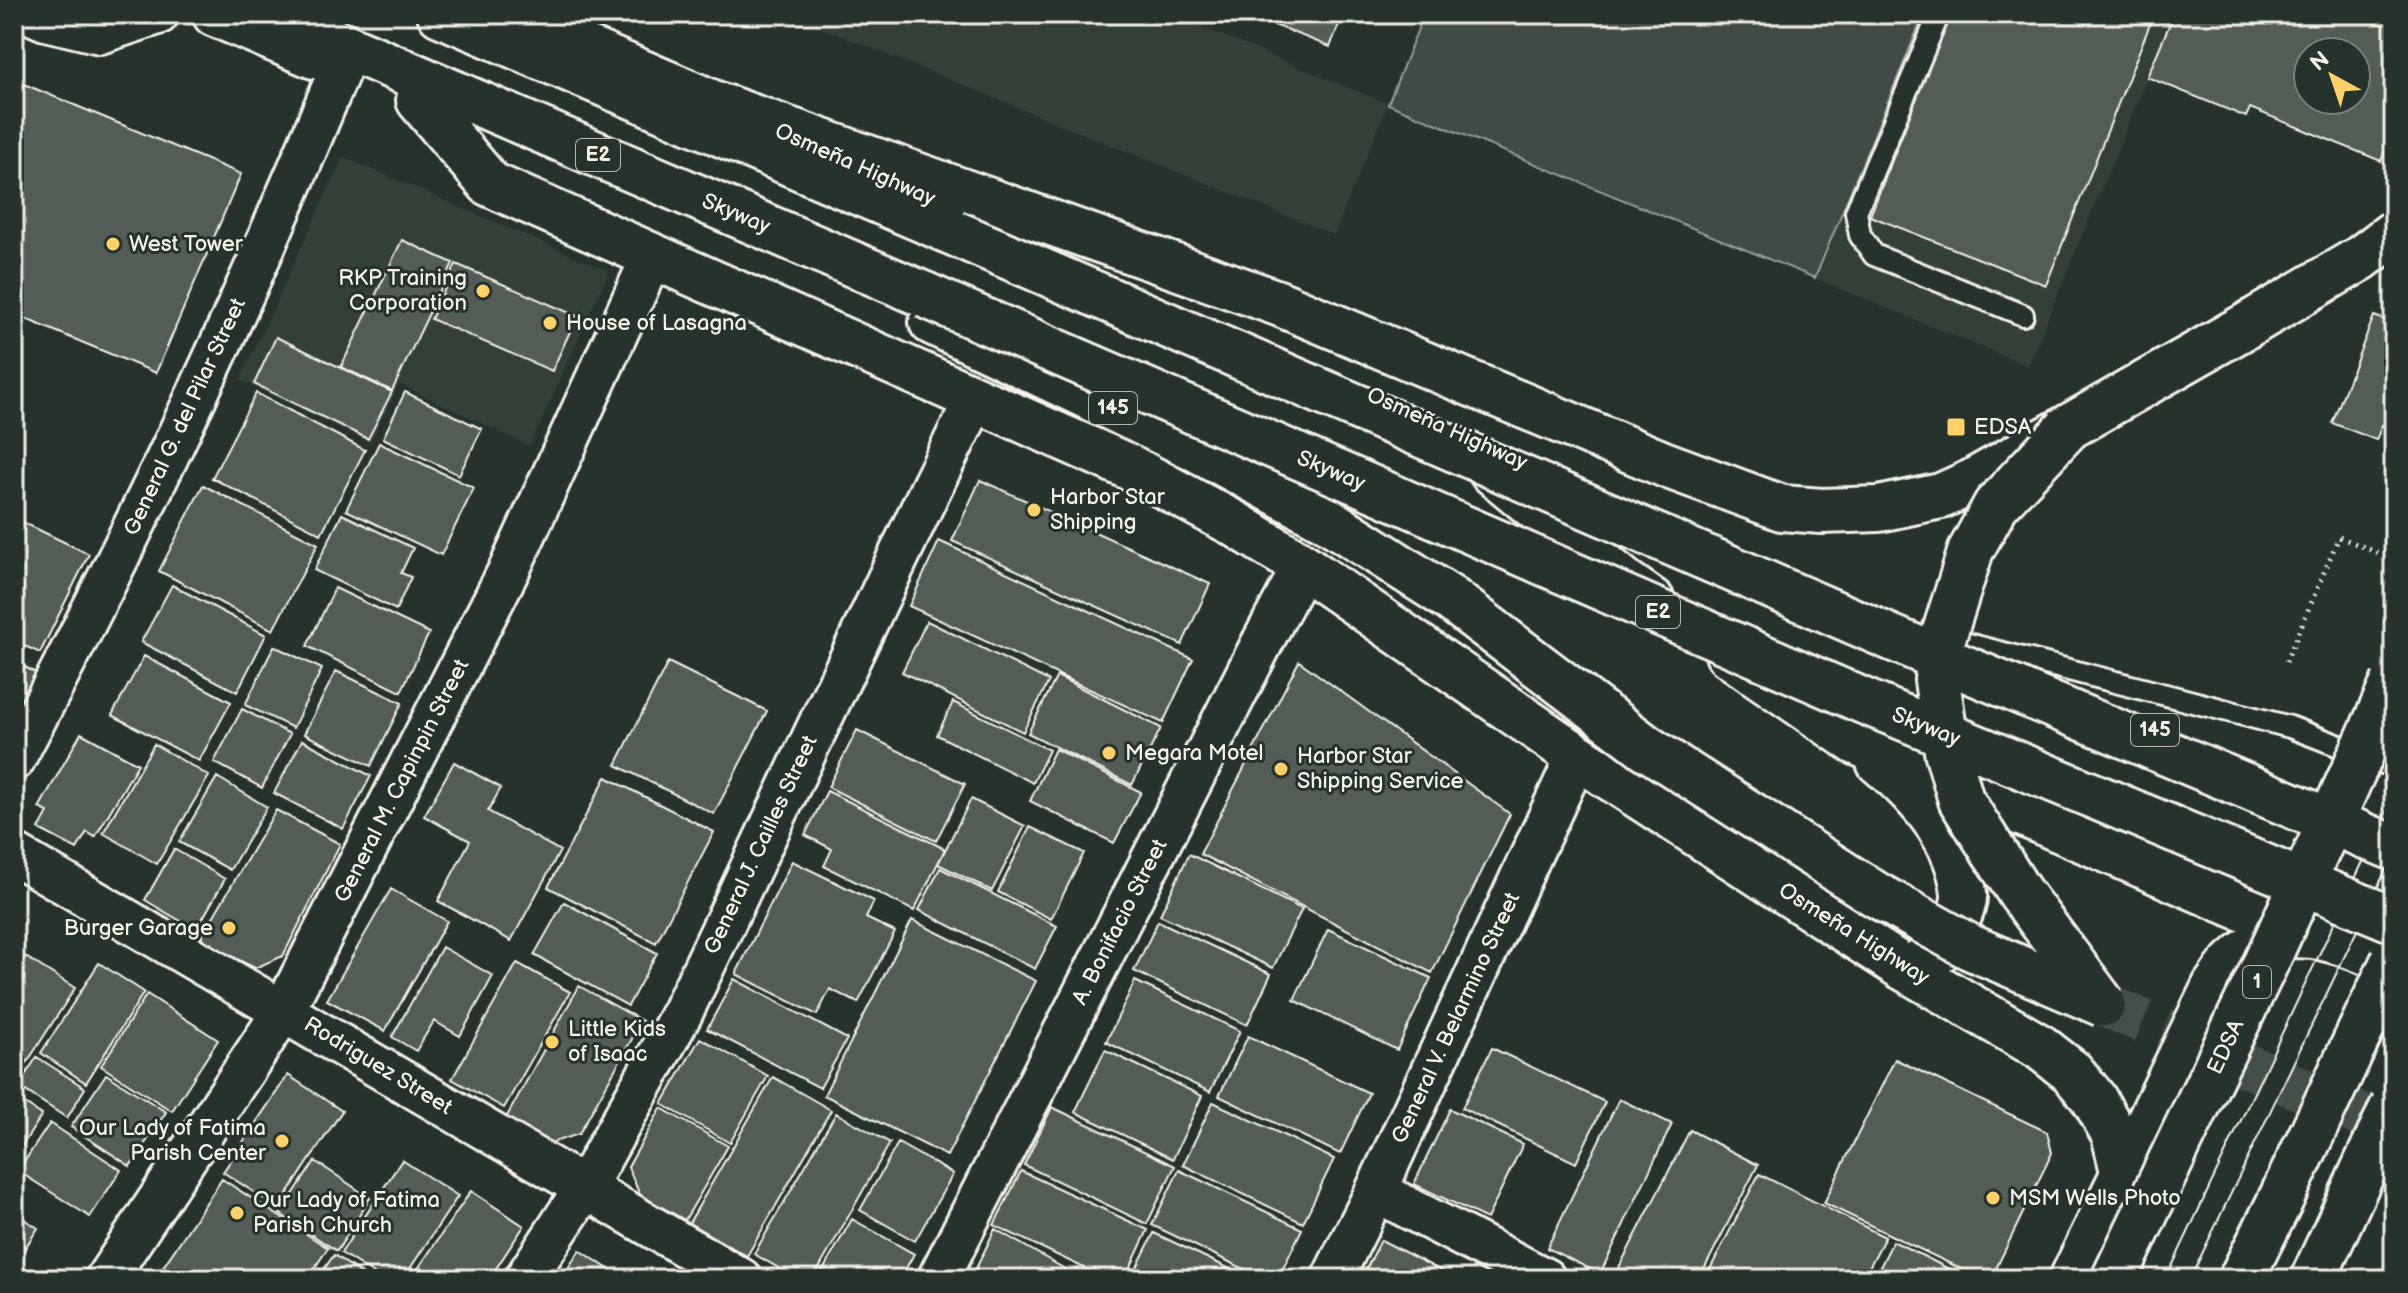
<svg xmlns="http://www.w3.org/2000/svg" width="2408" height="1293" viewBox="0 0 2408 1293" font-family="'Balsamiq Sans',sans-serif">
<style>
.built{fill:#333f39}
.green{fill:#414b45;stroke:#9a9e96;stroke-width:2}
.building{fill:#525c55;stroke:#f4f1e8;stroke-width:2;fill-rule:evenodd}
.lines{fill:none;stroke-linecap:round;stroke-linejoin:round}
.highway-tunnel{stroke:#455049;stroke-width:44;stroke-dasharray:44 22;stroke-linecap:butt}
.lane-casing{stroke:#f4f1e8;stroke-width:26}
.street-casing{stroke:#f4f1e8;stroke-width:46}
.primary-casing{stroke:#f4f1e8;stroke-width:50}
.highway-casing{stroke:#f4f1e8;stroke-width:50}
.path{stroke:#f4f1e8;stroke-width:5;stroke-dasharray:2 6;stroke-linecap:butt}
.lane{stroke:#26332d;stroke-width:20}
.street{stroke:#26332d;stroke-width:40}
.primary{stroke:#26332d;stroke-width:44}
.highway{stroke:#26332d;stroke-width:44}
.tram{stroke:#f4f1e8;stroke-width:2}
.primary-bridge-casing{stroke:#f4f1e8;stroke-width:50;stroke-linecap:butt}
.highway-bridge-casing{stroke:#f4f1e8;stroke-width:50;stroke-linecap:butt}
.primary-bridge{stroke:#26332d;stroke-width:44}
.highway-bridge{stroke:#26332d;stroke-width:44}
.poi-dot{fill:#ffd166;stroke:#26332d;stroke-width:3}
.labels{text-anchor:middle;dominant-baseline:central;stroke-width:6;stroke-linejoin:round;paint-order:stroke}
.shield{fill:#26332d;stroke:#b6b8b0;stroke-width:2}
.shield-label{font-size:20px;font-weight:bold;fill:#f4f1e8}
.street-label{font-size:22px;fill:#f4f1e8;stroke:#26332d}
.poi-label{font-size:22px;fill:#f4f1e8;stroke:#26332d;text-anchor:start}
</style>
<rect width="100%" height="100%" fill="#26332d"/>
<filter id="ink" filterUnits="userSpaceOnUse"><feTurbulence type="fractalNoise" baseFrequency=".0125" numOctaves="2"/><feDisplacementMap in="SourceGraphic" scale="16" xChannelSelector="R" yChannelSelector="G"/><feConvolveMatrix kernelMatrix="1 2 1 2 8 2 1 2 1" color-interpolation-filters="sRGB"/></filter>
<g filter="url(#ink)">
<path class="built" d="M787,14H1170L1388,104L1334,235Z
M1924,14H2174L2028,366L1816,279Z
M343,157L609,271L530,446L399,384L370,443L240,380Z"/>
<path class="green" d="M1424,14H1924L1815,278L1388,104Z"/>
<path class="building" d="M1247,14H1343L1330,47Z
M1950,14H2154L2046,285L1870,216Z
M2174,14H2394V87L2391,93L2394,95V130L2381,161L2250,108L2246,117L2147,77ZM2308,52H2356V100H2308Z
M14,80L241,174L156,373L14,314Z
M402,240L453,263L392,391L341,367Z
M456,264L577,316L552,371L431,319Z
M2374,316L2394,323V430L2382,425L2376,440L2332,423Z
M276,337L392,392L368,439L254,384Z
M405,392L482,429L459,475L383,438Z
M256,393L365,450L321,534L212,478Z
M379,443L474,488L441,555L346,510Z
M980,480L1210,584L1182,645L952,541Z
M203,485L318,544L273,630L159,571Z
M342,514L413,548L401,573L411,577L396,610L314,570Z
M14,518L89,554L40,653L14,641Z
M939,541L1193,659L1163,723L909,606Z
M172,585L266,635L237,692L141,642Z
M335,588L429,633L401,692L307,646Z
M927,621L1049,681L1023,732L902,672Z
M274,646L322,669L293,728L245,705Z
M144,656L231,702L199,761L112,715Z
M14,661L36,673L14,713Z
M1299,661L1510,814L1432,973L1200,854Z
M668,662L767,711L714,814L616,765Z
M336,671L402,703L371,766L304,734Z
M1057,676L1161,728L1132,785L1028,733Z
M953,702L1049,750L1033,783L937,735Z
M242,709L290,734L262,788L214,762Z
M857,730L965,784L936,841L828,787Z
M81,733L138,764L95,837L87,832L77,849L39,829L48,812L39,808Z
M302,740L371,776L343,829L274,793Z
M154,744L209,776L157,864L103,833Z
M1055,749L1141,792L1114,843L1030,801Z
M454,762L501,788L488,811L560,851L511,941L438,901L470,841L424,816Z
M217,777L267,807L230,870L179,842Z
M606,777L714,832L656,943L548,887Z
M827,791L945,849L914,911L824,866L832,849L805,835Z
M971,799L1025,826L992,891L938,864Z
M276,810L340,844L283,956L255,968L199,941Z
M1030,827L1084,853L1051,919L998,892Z
M174,849L225,879L196,930L145,900Z
M1189,854L1302,909L1273,968L1160,915Z
M792,861L874,901L866,918L895,932L858,1003L830,989L817,1015L736,974Z
M940,868L1057,926L1035,969L919,910Z
M391,889L447,921L385,1031L327,1000Z
M564,902L657,953L628,1006L534,955Z
M912,920L1036,981L947,1156L824,1095Z
M1158,921L1271,974L1247,1025L1134,971Z
M1328,929L1431,978L1397,1050L1294,1000Z
M442,947L493,976L460,1036L434,1021L416,1051L392,1037Z
M21,954L75,988L15,1081L14,966Z
M99,963L144,992L86,1083L41,1053Z
M517,963L570,992L504,1108L452,1079Z
M734,979L847,1039L820,1088L707,1029Z
M1135,981L1240,1031L1210,1092L1106,1042Z
M579,986L642,1021L579,1134L551,1143L506,1118Z
M147,994L218,1040L172,1111L101,1066Z
M1248,1036L1369,1093L1340,1154L1219,1096Z
M700,1038L768,1076L730,1143L662,1104Z
M1492,1048L1605,1102L1576,1163L1462,1108Z
M1105,1050L1202,1096L1173,1159L1075,1112Z
M37,1057L85,1088L67,1118L18,1086Z
M1895,1059L2047,1132L2052,1153L1991,1279H1982L1824,1203Z
M106,1074L166,1112L130,1166L71,1127Z
M288,1075L342,1111L278,1208L223,1172Z
M773,1077L831,1110L747,1256L689,1223Z
M14,1097L42,1115L14,1158Z
M1619,1099L1672,1124L1600,1274L1547,1248Z
M1213,1102L1334,1159L1303,1223L1183,1165Z
M1052,1107L1175,1166L1147,1224L1024,1165Z
M661,1108L728,1146L685,1220L640,1195L628,1167Z
M1450,1109L1523,1144L1487,1219L1414,1184Z
M836,1113L890,1143L813,1279H798L754,1254Z
M50,1123L121,1170L90,1217L18,1171Z
M1690,1130L1758,1165L1699,1279H1613Z
M898,1143L953,1174L915,1241L860,1210Z
M402,1160L458,1196L403,1279H382L341,1253Z
M315,1161L370,1198L337,1251L280,1214Z
M1179,1170L1302,1229L1278,1279H1265L1152,1225Z
M1021,1171L1148,1230L1125,1279H1107L994,1225Z
M1759,1174L1885,1237L1863,1279H1705Z
M222,1179L328,1248L307,1279H155Z
M471,1191L524,1226L489,1279H411Z
M14,1213L38,1228L14,1265Z
M852,1219L914,1254L900,1279H818Z
M995,1229L1065,1269L1059,1279H971Z
M1154,1233L1251,1279H1131Z
M1381,1240L1457,1279H1361Z
M1893,1241L1969,1279H1874Z
M580,1250L623,1279H561Z
M334,1255L369,1279H317Z"/>
<g class="lines">
<path class="highway-tunnel" d="M2103,1004L2394,1129"/>
<defs>
<path id="lane" d="M1939,14L1856,212L1860,235L1874,255L2023,315
M1941,637L2290,727L2394,767"/>
<path id="street" d="M32,14L46,20L100,33L158,14
M14,760C134,535 244,304 341,67
M14,854L741,1279
M1376,1191L1545,1279
M106,1279L284,1010L510,568L652,257
M525,1279L584,1189L682,1013L931,488L976,398
M938,1279L1262,643L1303,566
M1332,1279L1376,1191L1577,756"/>
<path id="primary" d="M215,14L314,56
M505,14L762,124
M419,100L490,184L1127,466L1237,525L1303,566L1577,756L1904,968L2040,1047L2072,1072L2094,1099L2114,1134L2124,1175
M932,322L1191,446L1326,519L1451,599
M1491,471L1625,582L1652,601
M1728,654L1856,742L2242,908L2321,935
M1879,762C1919,796 1959,839 1964,894C1965,903 1959,915 1956,924C1951,939 1940,953 1924,959"/>
<path id="highway" d="M270,14L925,295
M440,14L954,233
M727,108L1278,303L1666,465L1782,508L1822,511L1879,509L1941,496L1972,482L2246,326L2361,258L2394,233
M2072,1279L2215,986C2221,978 2227,968 2235,961C2284,914 2342,941 2394,964
M2241,1279L2280,1201"/>
</defs>
<use href="#lane" class="lane-casing"/>
<use href="#street" class="street-casing"/>
<use href="#primary" class="primary-casing"/>
<use href="#highway" class="highway-casing"/>
<path class="path" d="M2286,662L2339,537L2394,559"/>
<use href="#lane" class="lane"/>
<use href="#street" class="street"/>
<use href="#primary" class="primary"/>
<use href="#highway" class="highway"/>
<path class="tram" d="M2166,1279L2394,796
M2190,1279L2394,853"/>
<defs>
<path id="primary-bridge" d="M1451,599L1647,748L1875,894L1970,947L2103,1004"/>
<path id="highway-bridge" d="M954,233L1892,638L2394,848
M925,295L1866,702L2394,920
M2067,429L1996,505L1971,550L1943,638L1937,680L1947,751L1961,800L2020,893L2103,1004
M2280,1201L2394,960
M2114,1279L2272,950L2394,682
M2313,1279L2394,1104"/>
</defs>
<use href="#primary-bridge" class="primary-bridge-casing"/>
<use href="#highway-bridge" class="highway-bridge-casing"/>
<use href="#primary-bridge" class="primary-bridge"/>
<use href="#highway-bridge" class="highway-bridge"/>
</g>
</g>
<g class="poi-dot">
<circle cx="113" cy="244" r="8"/>
<circle cx="483" cy="291" r="8"/>
<circle cx="550" cy="323" r="8"/>
<rect x="1946" y="417" width="20" height="20" rx="4"/>
<circle cx="1034" cy="510" r="8"/>
<circle cx="1109" cy="753" r="8"/>
<circle cx="1281" cy="769" r="8"/>
<circle cx="229" cy="928" r="8"/>
<circle cx="552" cy="1042" r="8"/>
<circle cx="282" cy="1141" r="8"/>
<circle cx="1993" cy="1198" r="8"/>
<circle cx="237" cy="1213" r="8"/>
</g>
<g class="labels">
<g class="shield">
<rect x="576" y="139" width="44" height="32" rx="6"/>
<rect x="1089" y="392" width="48" height="32" rx="6"/>
<rect x="1636" y="596" width="44" height="32" rx="6"/>
<rect x="2131" y="714" width="48" height="32" rx="6"/>
<rect x="2243" y="966" width="28" height="32" rx="6"/>
</g>
<g class="shield-label">
<text x="598" y="155">E2</text>
<text x="1113" y="408">145</text>
<text x="1658" y="612">E2</text>
<text x="2155" y="730">145</text>
<text x="2257" y="982">1</text>
</g>
<g class="street-label">
<text transform="translate(855 165) rotate(24)">Osmeña Highway</text>
<text transform="translate(736 214) rotate(23)">Skyway</text>
<text transform="translate(185 417) rotate(-65)">General G. del Pilar Street</text>
<text transform="translate(1447 429) rotate(24)">Osmeña Highway</text>
<text transform="translate(1331 471) rotate(23)">Skyway</text>
<text transform="translate(1926 727) rotate(22)">Skyway</text>
<text transform="translate(402 781) rotate(-63)">General M. Capinpin Street</text>
<text transform="translate(761 845) rotate(-65)">General J. Cailles Street</text>
<text transform="translate(1120 922) rotate(-63)">A. Bonifacio Street</text>
<text transform="translate(1854 934) rotate(32)">Osmeña Highway</text>
<text transform="translate(1456 1018) rotate(-65)">General V. Belarmino Street</text>
<text transform="translate(2226 1047) rotate(-65)">EDSA</text>
<text transform="translate(378 1066) rotate(31)">Rodriguez Street</text>
</g>
<g class="poi-label">
<text x="129" y="244">West Tower</text>
<text x="467" y="278" text-anchor="end">RKP Training<tspan x="467" dy="25">Corporation</tspan></text>
<text x="566" y="323">House of Lasagna</text>
<text x="1974" y="427">EDSA</text>
<text x="1050" y="497">Harbor Star<tspan x="1050" dy="25">Shipping</tspan></text>
<text x="1125" y="753">Megara Motel</text>
<text x="1297" y="756">Harbor Star<tspan x="1297" dy="25">Shipping Service</tspan></text>
<text x="213" y="928" text-anchor="end">Burger Garage</text>
<text x="568" y="1029">Little Kids<tspan x="568" dy="25">of Isaac</tspan></text>
<text x="266" y="1128" text-anchor="end">Our Lady of Fatima<tspan x="266" dy="25">Parish Center</tspan></text>
<text x="2009" y="1198">MSM Wells Photo</text>
<text x="253" y="1200">Our Lady of Fatima<tspan x="253" dy="25">Parish Church</tspan></text>
</g>
</g>
<rect width="2408" height="1293" fill="none" stroke="#26332d" stroke-width="48"/>
<rect x="24" y="24" width="2360" height="1245" fill="none" stroke="#f4f1e8" stroke-width="3" filter="url(#ink)"/>
<g transform="translate(2332 76) rotate(320)"><circle r="38" fill="#26332d" stroke="#787f78" stroke-width="2"/>
<path d="M0-6L14 30L0 20L-14 30Z" fill="#ffd166"/>
<text y="-12" font-size="22" font-weight="bold" text-anchor="middle" fill="#f4f1e8">N</text>
</g>
</svg>
